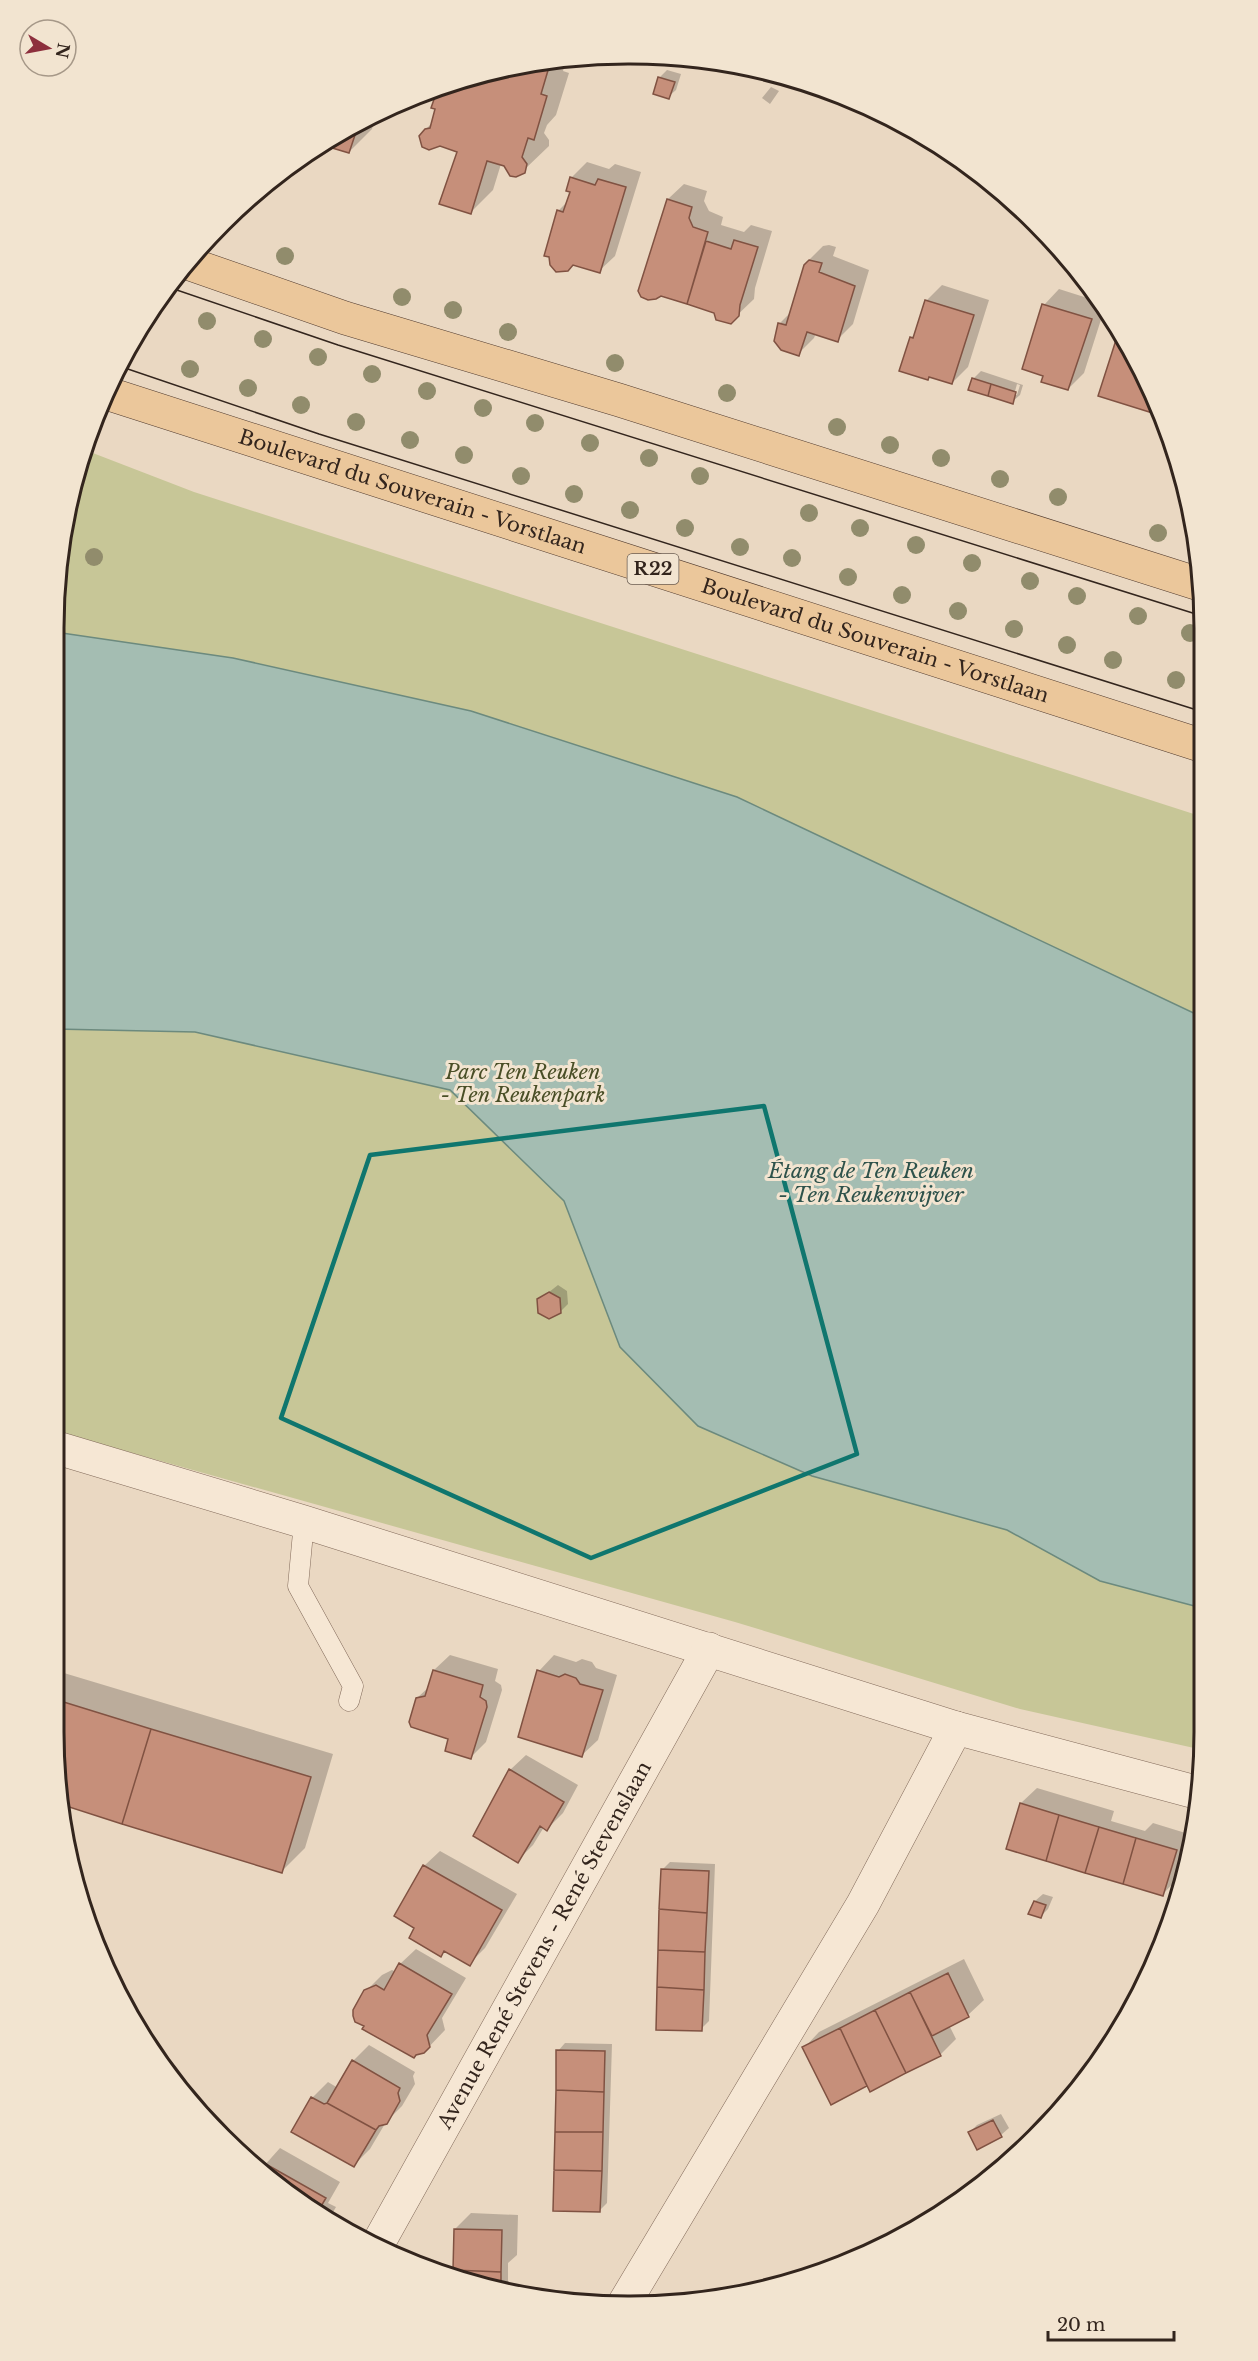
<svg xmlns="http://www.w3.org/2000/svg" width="1258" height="2361" viewBox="0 0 1258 2361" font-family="'Libre Baskerville',serif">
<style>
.green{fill:#c7c697}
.water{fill:#a4bdb2;stroke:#6c8a7e;stroke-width:1.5}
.shadow{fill:#0003;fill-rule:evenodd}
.building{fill:#c68f7a;stroke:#805242;stroke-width:1.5}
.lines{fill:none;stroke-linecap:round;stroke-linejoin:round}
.lane-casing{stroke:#826a5a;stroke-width:21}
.street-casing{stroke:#826a5a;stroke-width:34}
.primary-casing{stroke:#503a2e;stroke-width:34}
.lane{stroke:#f6e7d4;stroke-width:20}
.street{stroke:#f6e7d4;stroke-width:33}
.primary{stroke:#ebc79b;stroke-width:33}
.tram{stroke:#33251d;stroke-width:1.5}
.tree{fill:#918c6c}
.marked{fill:none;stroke:#0f766e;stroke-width:4.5;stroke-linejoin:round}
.labels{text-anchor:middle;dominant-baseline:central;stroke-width:6;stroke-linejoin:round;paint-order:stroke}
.shield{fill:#f2e4d0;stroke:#6c5e53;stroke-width:1.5}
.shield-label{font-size:18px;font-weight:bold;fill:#33251d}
.street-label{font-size:20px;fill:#33251d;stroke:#f2e4d0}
.park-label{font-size:20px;font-style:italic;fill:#494e26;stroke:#f2e4d0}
.water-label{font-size:21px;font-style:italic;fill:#2e524b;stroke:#f2e4d0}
.rim{fill:none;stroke:#33251d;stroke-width:3}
</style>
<rect width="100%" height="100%" fill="#ead8c2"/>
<path class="green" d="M85,450L194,492L1200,816L1203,1750L1020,1709L735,1622L54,1431L55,592L74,480Z"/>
<path class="water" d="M55,632L233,658L471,711L737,797L1200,1016L1202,1608L1100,1581L1007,1530L812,1476L698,1426L620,1347L564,1201L450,1090L195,1032L55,1029Z"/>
<path class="shadow" d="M567,58L563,71L569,73L556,115L547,125L544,133L549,140V146L525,169L501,164L493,190L470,213L459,151L421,134L433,122L437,108L433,107L439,87L554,59Z
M667,70L681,74L676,90L668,97L655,93L660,77Z
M771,87L779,91L770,104L762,98Z
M376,115L372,129L349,152L324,144L342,131Z
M587,162L609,169L615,164L641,172L615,256L599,271L558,211L569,200L572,191L571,178Z
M684,184L707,191L704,201L709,211L723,217L721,225L744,232L751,225L772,231L755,288L754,299L730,322L715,312L661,294L668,199Z
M829,245L836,247L833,256L869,270L853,324L837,340L816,333L814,338L798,354L780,323L791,312L807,262L823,246Z
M942,285L989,300L968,367L952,383L930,376L928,378L911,338L916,333L926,301Z
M1059,289L1100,302L1105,307L1084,373L1068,389L1044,305Z
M1122,337L1160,409L1162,414L1100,395L1118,341Z
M981,371L1023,385L1020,395L1012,402L973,379ZM1017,384L1020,385L1017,395H1014Z
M558,1285L567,1291L568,1304L560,1312L539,1300Z
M450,1655L498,1669L495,1681L501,1685L502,1690L486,1742L471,1757L450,1738L417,1698L430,1686L434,1670Z
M554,1655L576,1662L582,1659L592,1662L596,1668L617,1675L598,1740L582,1755L539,1671Z
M54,1670L333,1754L305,1848L282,1871L54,1732Z
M526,1755L578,1785L563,1813L547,1829L544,1827L533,1845L517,1861L510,1770Z
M1037,1788L1114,1811L1111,1821L1145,1831L1153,1823L1192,1835L1178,1878L1163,1894L1021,1803Z
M440,1851L517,1894L485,1948L469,1964L445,1950L440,1955L416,1927L424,1866Z
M670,1862L715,1864L709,2021L701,2029L662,1870Z
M1043,1894L1053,1897L1048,1909L1041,1916L1035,1901Z
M416,1949L466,1978L442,2018L445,2030L424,2052L366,1991L382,1975L392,1970L396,1972L400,1964Z
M964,1959L984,2000L968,2015L949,2025L956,2039L940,2055L868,2083L831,2103L804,2048L819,2032Z
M565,2043L612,2044L607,2203L600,2210L558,2051Z
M369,2045L415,2072L413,2076L415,2084L402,2106L386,2122L370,2149L354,2165L312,2098L328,2082L338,2088L353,2061Z
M1001,2114L1009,2128L1001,2135L970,2132L977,2125Z
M280,2148L340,2182L328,2203L336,2207L329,2219L310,2210L263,2167Z
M471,2213L518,2215L517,2255L508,2263V2290L481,2287L454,2276L455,2229Z
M901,2231L849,2263L826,2269Z"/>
<path class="building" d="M556,59L553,68L549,67L541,94L547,96L534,140L528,138L522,157L527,164L525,173L516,177L510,176L504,166L487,161L471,214L439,204L457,152L440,146L429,150L422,147L419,136L425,129L430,128L435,109L431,108L438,88Z
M658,77L675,82L669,99L653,94Z
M359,123L349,153L322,145L342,131Z
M570,177L595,185L598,179L626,187L600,273L573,265L568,271L556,272L550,265L549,257L544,256L557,210L563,212L570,192L566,191Z
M667,199L692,207L689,218L693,227L708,232L687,304L661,296L656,299L648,300L641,297L638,291Z
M734,240L758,247L740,305L739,316L731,324L716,320L714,313L687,304L706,241L731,249Z
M809,260L822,263L819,272L855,286L838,342L807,332L799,356L781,350L774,341L778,323L786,325L804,265Z
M925,300L974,315L952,384L929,377L928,380L899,371L910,337L913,338Z
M1042,304L1092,319L1068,390L1041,382L1043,376L1022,369Z
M1116,340L1125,343L1162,416L1098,396Z
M972,378L991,384L988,396L968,390Z
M991,384L1016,392L1013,404L988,396Z
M549,1292L560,1298L561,1313L549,1319L538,1313L537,1299Z
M433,1670L483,1685L480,1697L486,1701L487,1707L471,1759L445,1751L448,1739L411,1727L409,1722L416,1698L425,1696Z
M537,1670L559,1677L565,1674L576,1678L580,1684L603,1690L582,1757L518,1737Z
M54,1699L151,1729L122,1824L66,1806L54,1732Z
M151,1729L311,1777L282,1873L122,1824Z
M509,1769L564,1802L547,1831L540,1826L518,1863L473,1836Z
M1020,1803L1059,1815L1046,1861L1006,1849Z
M1059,1815L1099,1827L1085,1873L1046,1861Z
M1099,1827L1136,1838L1123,1884L1085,1873Z
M1136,1838L1177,1850L1163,1896L1123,1884Z
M423,1865L502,1910L470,1966L444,1951L441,1957L409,1938L414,1928L394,1916Z
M661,1869L709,1871L707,1913L659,1909Z
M1034,1901L1046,1905L1041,1918L1028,1914Z
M659,1909L707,1913L705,1952L658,1950Z
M658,1950L705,1952L704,1990L657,1987Z
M399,1963L452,1994L427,2035L430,2047L424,2053L416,2055L414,2058L362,2029L364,2026L355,2022L353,2016V2010L364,1990L376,1985L384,1990Z
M948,1973L969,2017L932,2036L910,1992Z
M657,1987L704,1990L702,2031L656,2030Z
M910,1992L941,2056L906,2073L875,2010Z
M875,2010L906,2073L870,2092L840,2028Z
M840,2028L867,2086L831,2105L802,2047Z
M556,2050L605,2051L604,2092L556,2090Z
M352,2060L400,2088L398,2093L400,2101L387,2124L379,2126L376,2130L327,2103Z
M556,2090L604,2092L603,2132H555Z
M311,2097L324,2104L327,2103L376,2130L354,2167L291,2132Z
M993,2120L1002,2137L977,2150L968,2132Z
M555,2132H603L602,2171L554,2170Z
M264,2163L326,2198L317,2213L310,2210L262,2166Z
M554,2170L602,2171L600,2212L553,2211Z
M454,2229L502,2230L501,2272L453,2270Z
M453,2270L501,2272V2289L481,2287L453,2275Z"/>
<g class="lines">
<defs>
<path id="lane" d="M304,1522L298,1586L353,1686L349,1701"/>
<g id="street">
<path d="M54,1447L304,1522L956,1728L1199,1793"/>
<path id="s1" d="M379,2242L709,1649"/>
<path d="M625,2302L863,1904L956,1728"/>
</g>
<g id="primary">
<path d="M187,263L345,318L619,400L1199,584"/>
<path id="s2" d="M106,393L1200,745"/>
</g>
</defs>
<use href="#lane" class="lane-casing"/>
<use href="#street" class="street-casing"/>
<use href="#primary" class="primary-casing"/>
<use href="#lane" class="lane"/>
<use href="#street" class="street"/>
<use href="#primary" class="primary"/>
<path class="tram" d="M168,287L338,345L1199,615
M119,366L319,434L1200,711"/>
</g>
<g class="tree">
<circle cx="285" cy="256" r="9"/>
<circle cx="402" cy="297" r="9"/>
<circle cx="453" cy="310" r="9"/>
<circle cx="207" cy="321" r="9"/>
<circle cx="508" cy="332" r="9"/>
<circle cx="263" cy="339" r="9"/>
<circle cx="318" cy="357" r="9"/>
<circle cx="615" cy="363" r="9"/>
<circle cx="190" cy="369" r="9"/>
<circle cx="372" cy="374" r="9"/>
<circle cx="248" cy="388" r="9"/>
<circle cx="427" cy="391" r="9"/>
<circle cx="727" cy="393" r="9"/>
<circle cx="301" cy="405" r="9"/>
<circle cx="483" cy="408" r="9"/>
<circle cx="356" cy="422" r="9"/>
<circle cx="535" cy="423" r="9"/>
<circle cx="837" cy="427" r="9"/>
<circle cx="410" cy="440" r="9"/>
<circle cx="590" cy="443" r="9"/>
<circle cx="890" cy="445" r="9"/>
<circle cx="464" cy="455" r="9"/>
<circle cx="649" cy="458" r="9"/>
<circle cx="941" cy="458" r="9"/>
<circle cx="521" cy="476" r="9"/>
<circle cx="700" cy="476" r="9"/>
<circle cx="1000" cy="479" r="9"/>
<circle cx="574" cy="494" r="9"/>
<circle cx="1058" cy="497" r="9"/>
<circle cx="630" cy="510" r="9"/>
<circle cx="809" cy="513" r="9"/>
<circle cx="685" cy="528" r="9"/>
<circle cx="860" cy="528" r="9"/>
<circle cx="1158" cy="533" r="9"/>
<circle cx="916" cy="545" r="9"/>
<circle cx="740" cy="547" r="9"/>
<circle cx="94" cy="557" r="9"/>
<circle cx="792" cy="558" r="9"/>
<circle cx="972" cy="563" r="9"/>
<circle cx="848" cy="577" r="9"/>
<circle cx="1030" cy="581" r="9"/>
<circle cx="902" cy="595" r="9"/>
<circle cx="1077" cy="596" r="9"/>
<circle cx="958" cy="611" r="9"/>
<circle cx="1138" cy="616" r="9"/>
<circle cx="1014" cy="629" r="9"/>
<circle cx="1190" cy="633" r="9"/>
<circle cx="1067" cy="645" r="9"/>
<circle cx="1113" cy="660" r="9"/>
<circle cx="1176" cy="680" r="9"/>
</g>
<path class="marked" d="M764,1106L857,1454L591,1558L281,1418L370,1155Z"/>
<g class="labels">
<rect class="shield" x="627.5" y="554" width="51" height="30" rx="4.5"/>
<g class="shield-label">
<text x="653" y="569">R22</text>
</g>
<g class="street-label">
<text stroke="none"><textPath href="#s2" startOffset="322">Boulevard du Souverain - Vorstlaan</textPath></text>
<text stroke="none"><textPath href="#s2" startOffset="808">Boulevard du Souverain - Vorstlaan</textPath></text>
<text stroke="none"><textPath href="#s1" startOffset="340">Avenue René Stevens - René Stevenslaan</textPath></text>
</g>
<g class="park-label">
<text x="523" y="1072">Parc Ten Reuken<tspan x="523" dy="23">- Ten Reukenpark</tspan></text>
</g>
<g class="water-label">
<text x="871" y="1171">Étang de Ten Reuken<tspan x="871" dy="24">- Ten Reukenvijver</tspan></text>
</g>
</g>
<path d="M0 0H1258V2361H0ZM628 64H630A564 564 0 0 1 1194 628V1732A564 564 0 0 1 630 2296H628A564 564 0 0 1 64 1732V628A564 564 0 0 1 628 64Z" fill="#f2e4d0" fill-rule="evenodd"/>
<path class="rim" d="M628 64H630A564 564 0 0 1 1194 628V1732A564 564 0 0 1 630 2296H628A564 564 0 0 1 64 1732V628A564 564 0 0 1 628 64Z"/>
<g transform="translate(48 48) rotate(100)"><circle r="28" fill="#f2e4d0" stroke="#a69888" stroke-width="1.5"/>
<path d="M0-4.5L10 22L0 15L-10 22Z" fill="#8d2f3d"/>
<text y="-9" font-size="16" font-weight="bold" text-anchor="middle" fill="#33251d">N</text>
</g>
<path d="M1048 2331v9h126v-9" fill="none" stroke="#33251d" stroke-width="3"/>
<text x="1057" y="2331" font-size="18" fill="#33251d" stroke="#f2e4d0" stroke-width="4.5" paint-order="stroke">20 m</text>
</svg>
